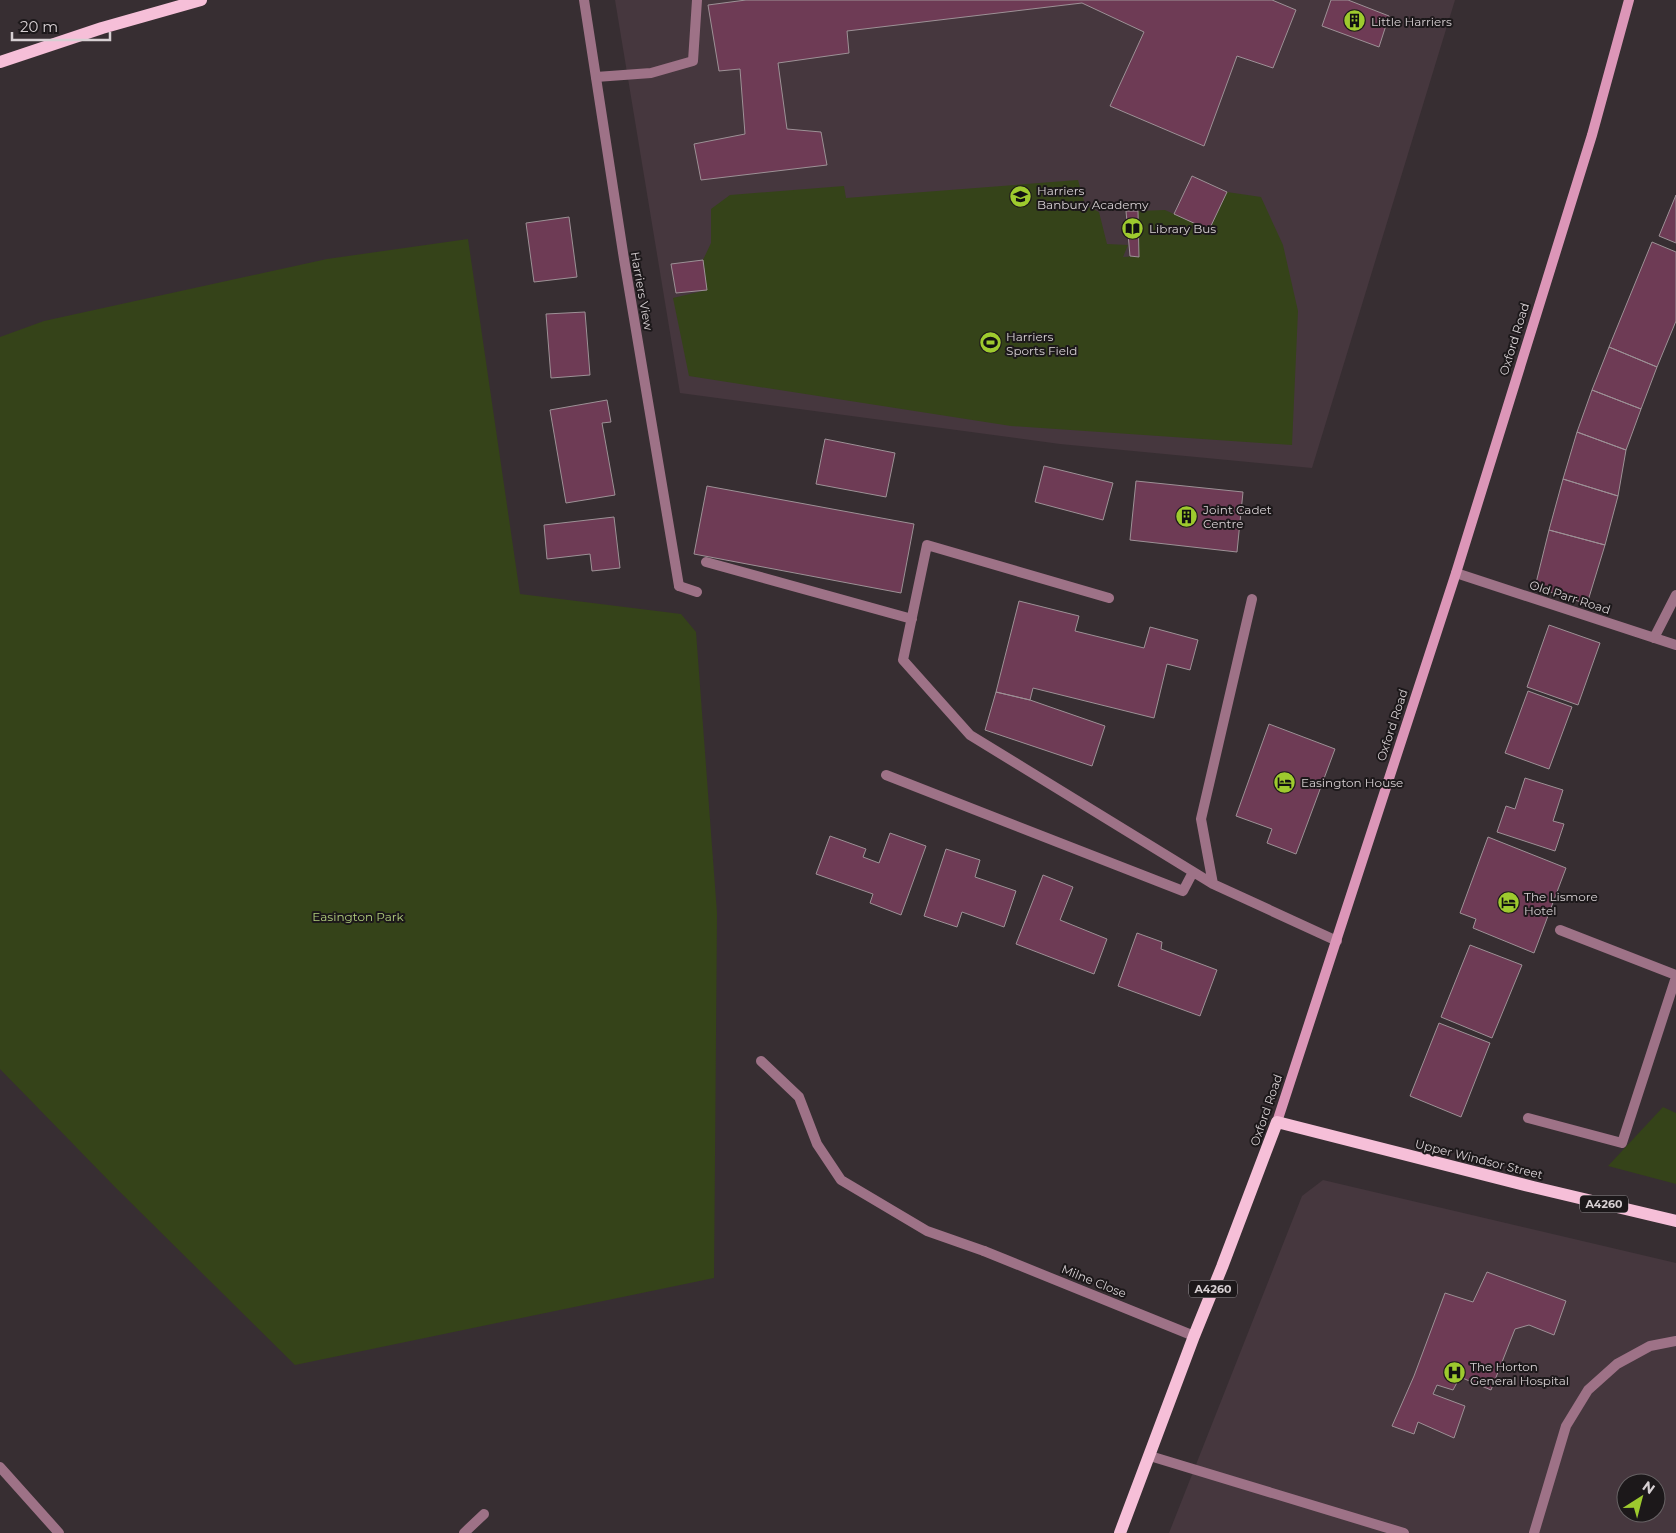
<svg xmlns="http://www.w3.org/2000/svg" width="1676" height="1533" viewBox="0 0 1676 1533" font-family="Montserrat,sans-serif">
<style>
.built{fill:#46373e;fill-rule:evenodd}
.green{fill:#354319}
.building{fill:#6e3b55;stroke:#9d9196}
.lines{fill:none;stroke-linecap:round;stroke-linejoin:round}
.service{stroke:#9e7287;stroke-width:10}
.minor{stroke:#9e7287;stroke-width:10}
.secondary{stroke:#dc96b8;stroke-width:10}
.primary{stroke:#f6bfd8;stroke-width:12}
.labels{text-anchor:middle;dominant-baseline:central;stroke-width:4;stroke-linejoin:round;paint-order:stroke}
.shield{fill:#1c181a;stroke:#9f999c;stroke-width:1}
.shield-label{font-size:11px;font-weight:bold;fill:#d7d0d3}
.poi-label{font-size:12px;fill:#d7d0d3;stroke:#1c181a;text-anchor:start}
.street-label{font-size:12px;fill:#d7d0d3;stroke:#1c181a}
.park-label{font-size:12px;fill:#b1cd7d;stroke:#1c181a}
</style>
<rect width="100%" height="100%" fill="#372e32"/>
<path class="built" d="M615,0H1455L1312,468L1060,444L680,393Z
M1323,1180L1676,1263V1533H1169L1302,1196ZM1626,1483H1656V1513H1626Z"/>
<path class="green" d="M1078,180L1085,205L1099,212L1107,244L1128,245L1123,257L1139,256L1138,211L1165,210L1209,230L1227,192L1261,197L1283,245L1298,311L1292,445L1011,426L689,376L673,298L707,290L703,260L711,243V209L730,195L844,186L846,198Z
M468,239L520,594L681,614L696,632L717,913L714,1278L295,1365L115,1187L0,1069V337L44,321L327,259Z
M1663,1107L1676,1113V1184L1608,1166Z"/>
<path class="building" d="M746,0H1272L1296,10L1273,68L1237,56L1204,146L1110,106L1144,32L1082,3L847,31L849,53L778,63L787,129L821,132L827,165L701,180L694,144L745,134L740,69L719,71L708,5Z
M1331,0H1348L1389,16L1379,47L1322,26Z
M1192,176L1227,192L1209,230L1174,214Z
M1676,195V243L1659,236Z
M1126,211H1138L1139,257L1130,256Z
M569,217L577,277L534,282L526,223Z
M1652,242L1676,252V321L1657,367L1609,347Z
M703,260L707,290L676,293L671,264Z
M585,312L590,375L551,378L546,314Z
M1609,347L1657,367L1641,409L1592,390Z
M1592,390L1641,409L1626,450L1577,432Z
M607,400L611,422L602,423L615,495L566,503L550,410Z
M1577,432L1626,450L1618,496L1563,479Z
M825,439L895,453L886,497L816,484Z
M1044,466L1113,483L1103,520L1035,502Z
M1563,479L1618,496L1605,545L1549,530Z
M1136,481L1243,492L1237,552L1130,540Z
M707,486L914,524L901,593L694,554Z
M614,517L620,568L592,571L590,554L547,559L544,525Z
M1549,530L1605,545L1587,604L1535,587Z
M1019,601L1079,616L1075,631L1144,648L1150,627L1198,640L1190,670L1167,664L1154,718L1033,688L1030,700L996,692Z
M1549,625L1600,643L1578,705L1527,687Z
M1528,691L1572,707L1549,769L1505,753Z
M996,692L1030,700L1105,726L1092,766L985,730Z
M1269,724L1335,749L1296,854L1267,843L1272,829L1236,816Z
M1525,778L1563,790L1553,821L1564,824L1555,851L1497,832L1506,806L1515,809Z
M890,833L926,846L901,915L870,903L873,894L816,874L830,836L866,849L863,857L879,863Z
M1488,837L1566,868L1534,953L1473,928L1476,919L1460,913Z
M946,849L980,860L975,877L1016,891L1004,927L962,912L957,927L924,916Z
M1043,875L1073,887L1060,920L1107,939L1094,974L1016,944Z
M1137,933L1162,942L1161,949L1217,970L1200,1016L1118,986Z
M1470,945L1522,965L1492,1038L1441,1017Z
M1439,1023L1490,1043L1461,1117L1410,1096Z
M1487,1272L1566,1301L1554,1335L1529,1325L1515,1329L1491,1390L1460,1377L1453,1390L1437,1385L1433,1394L1465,1406L1454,1438L1418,1422L1414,1434L1392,1426L1414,1376L1445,1293L1473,1302Z"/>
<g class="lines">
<path class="service" d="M596,77L651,73L693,61L697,0
M706,562L912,619
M679,586L697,592
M1109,598L927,545L903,660L970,735L1213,884L1337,941
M886,775L1183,891L1193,872
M1213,884L1201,819L1252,599
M1560,930L1676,975
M761,1061L799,1097L817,1144L841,1180L927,1231L984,1251
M1528,1118L1622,1143L1676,977
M1150,1456L1404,1533
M1534,1533L1566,1426L1588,1390L1617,1364L1650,1346L1676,1341"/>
<path class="minor" d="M584,0L624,259L679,586
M1456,573L1676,645
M1654,638L1676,595
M984,1251L1194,1336
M0,1467L59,1533
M464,1533L484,1514"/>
<path class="secondary" d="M1277,1122L1456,573L1592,135L1629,0"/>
<path class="primary" d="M0,62L102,28L201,0
M1120,1533L1194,1336L1222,1267L1277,1122L1533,1187L1676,1221"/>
</g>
<defs>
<symbol id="building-disc" viewBox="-11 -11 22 22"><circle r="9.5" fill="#9eca2e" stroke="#1c181a"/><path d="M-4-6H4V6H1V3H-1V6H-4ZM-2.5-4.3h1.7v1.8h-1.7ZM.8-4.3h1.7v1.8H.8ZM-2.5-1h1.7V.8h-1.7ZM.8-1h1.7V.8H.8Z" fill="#111"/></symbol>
<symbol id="school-disc" viewBox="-11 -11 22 22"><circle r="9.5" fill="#9eca2e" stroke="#1c181a"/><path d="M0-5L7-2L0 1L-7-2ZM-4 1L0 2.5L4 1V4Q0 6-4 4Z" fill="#111"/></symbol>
<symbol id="library-disc" viewBox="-11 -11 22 22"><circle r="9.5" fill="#9eca2e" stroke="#1c181a"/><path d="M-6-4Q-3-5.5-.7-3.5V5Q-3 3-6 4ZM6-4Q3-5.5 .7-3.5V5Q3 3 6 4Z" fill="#111"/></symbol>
<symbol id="stadium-disc" viewBox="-11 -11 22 22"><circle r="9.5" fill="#9eca2e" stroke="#1c181a"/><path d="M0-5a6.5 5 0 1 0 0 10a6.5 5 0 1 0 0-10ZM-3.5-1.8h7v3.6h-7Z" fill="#111"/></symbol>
<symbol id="hotel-disc" viewBox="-11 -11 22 22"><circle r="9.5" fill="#9eca2e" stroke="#1c181a"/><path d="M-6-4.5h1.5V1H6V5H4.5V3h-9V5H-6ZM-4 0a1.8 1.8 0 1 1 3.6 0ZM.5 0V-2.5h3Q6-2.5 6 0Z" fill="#111"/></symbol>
<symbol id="hospital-disc" viewBox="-11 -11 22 22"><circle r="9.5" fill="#9eca2e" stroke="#1c181a"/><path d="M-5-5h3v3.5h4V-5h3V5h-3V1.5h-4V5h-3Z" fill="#111"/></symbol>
</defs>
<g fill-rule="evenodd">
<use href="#building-disc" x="1342" y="8" width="25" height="25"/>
<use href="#school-disc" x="1008" y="184" width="25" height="25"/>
<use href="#library-disc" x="1120" y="216" width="25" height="25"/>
<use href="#stadium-disc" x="978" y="330" width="25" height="25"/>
<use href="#building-disc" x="1174" y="504" width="25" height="25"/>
<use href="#hotel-disc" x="1272" y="770" width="25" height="25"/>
<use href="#hotel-disc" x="1496" y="890" width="25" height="25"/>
<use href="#hospital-disc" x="1442" y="1360" width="25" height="25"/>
</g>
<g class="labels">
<g class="shield">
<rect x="1580" y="1195.5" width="48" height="17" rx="4"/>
<rect x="1189" y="1280.5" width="48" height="17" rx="4"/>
</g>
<g class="shield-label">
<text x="1604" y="1204">A4260</text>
<text x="1213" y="1289">A4260</text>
</g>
<g class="poi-label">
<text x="1371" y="21">Little Harriers</text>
<text x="1037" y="190">Harriers<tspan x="1037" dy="14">Banbury Academy</tspan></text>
<text x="1149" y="228">Library Bus</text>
<text x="1006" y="336">Harriers<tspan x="1006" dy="14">Sports Field</tspan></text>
<text x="1203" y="509">Joint Cadet<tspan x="1203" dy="14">Centre</tspan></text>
<text x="1301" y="782">Easington House</text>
<text x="1524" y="896">The Lismore<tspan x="1524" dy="14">Hotel</tspan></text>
<text x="1470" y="1366">The Horton<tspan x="1470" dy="14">General Hospital</tspan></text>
</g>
<g class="street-label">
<text transform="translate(642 291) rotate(80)">Harriers View</text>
<text transform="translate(1514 339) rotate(-73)">Oxford Road</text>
<text transform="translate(1570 597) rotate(18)">Old Parr Road</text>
<text transform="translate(1392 725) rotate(-72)">Oxford Road</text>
<text transform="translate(1266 1110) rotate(-71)">Oxford Road</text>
<text transform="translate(1479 1159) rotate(14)">Upper Windsor Street</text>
<text transform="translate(1094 1281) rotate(22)">Milne Close</text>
</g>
<g class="park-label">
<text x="358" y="916">Easington Park</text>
</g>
</g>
<g transform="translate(1641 1498) rotate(36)"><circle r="24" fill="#1c181a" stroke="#676264"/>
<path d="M0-4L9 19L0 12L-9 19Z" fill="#9eca2e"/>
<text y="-8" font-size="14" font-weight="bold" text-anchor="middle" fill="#d7d0d3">N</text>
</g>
<path d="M12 32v8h98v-8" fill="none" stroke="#d7d0d3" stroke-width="2.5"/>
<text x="20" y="32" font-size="15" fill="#d7d0d3" stroke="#1c181a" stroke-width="4" paint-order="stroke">20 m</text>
</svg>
